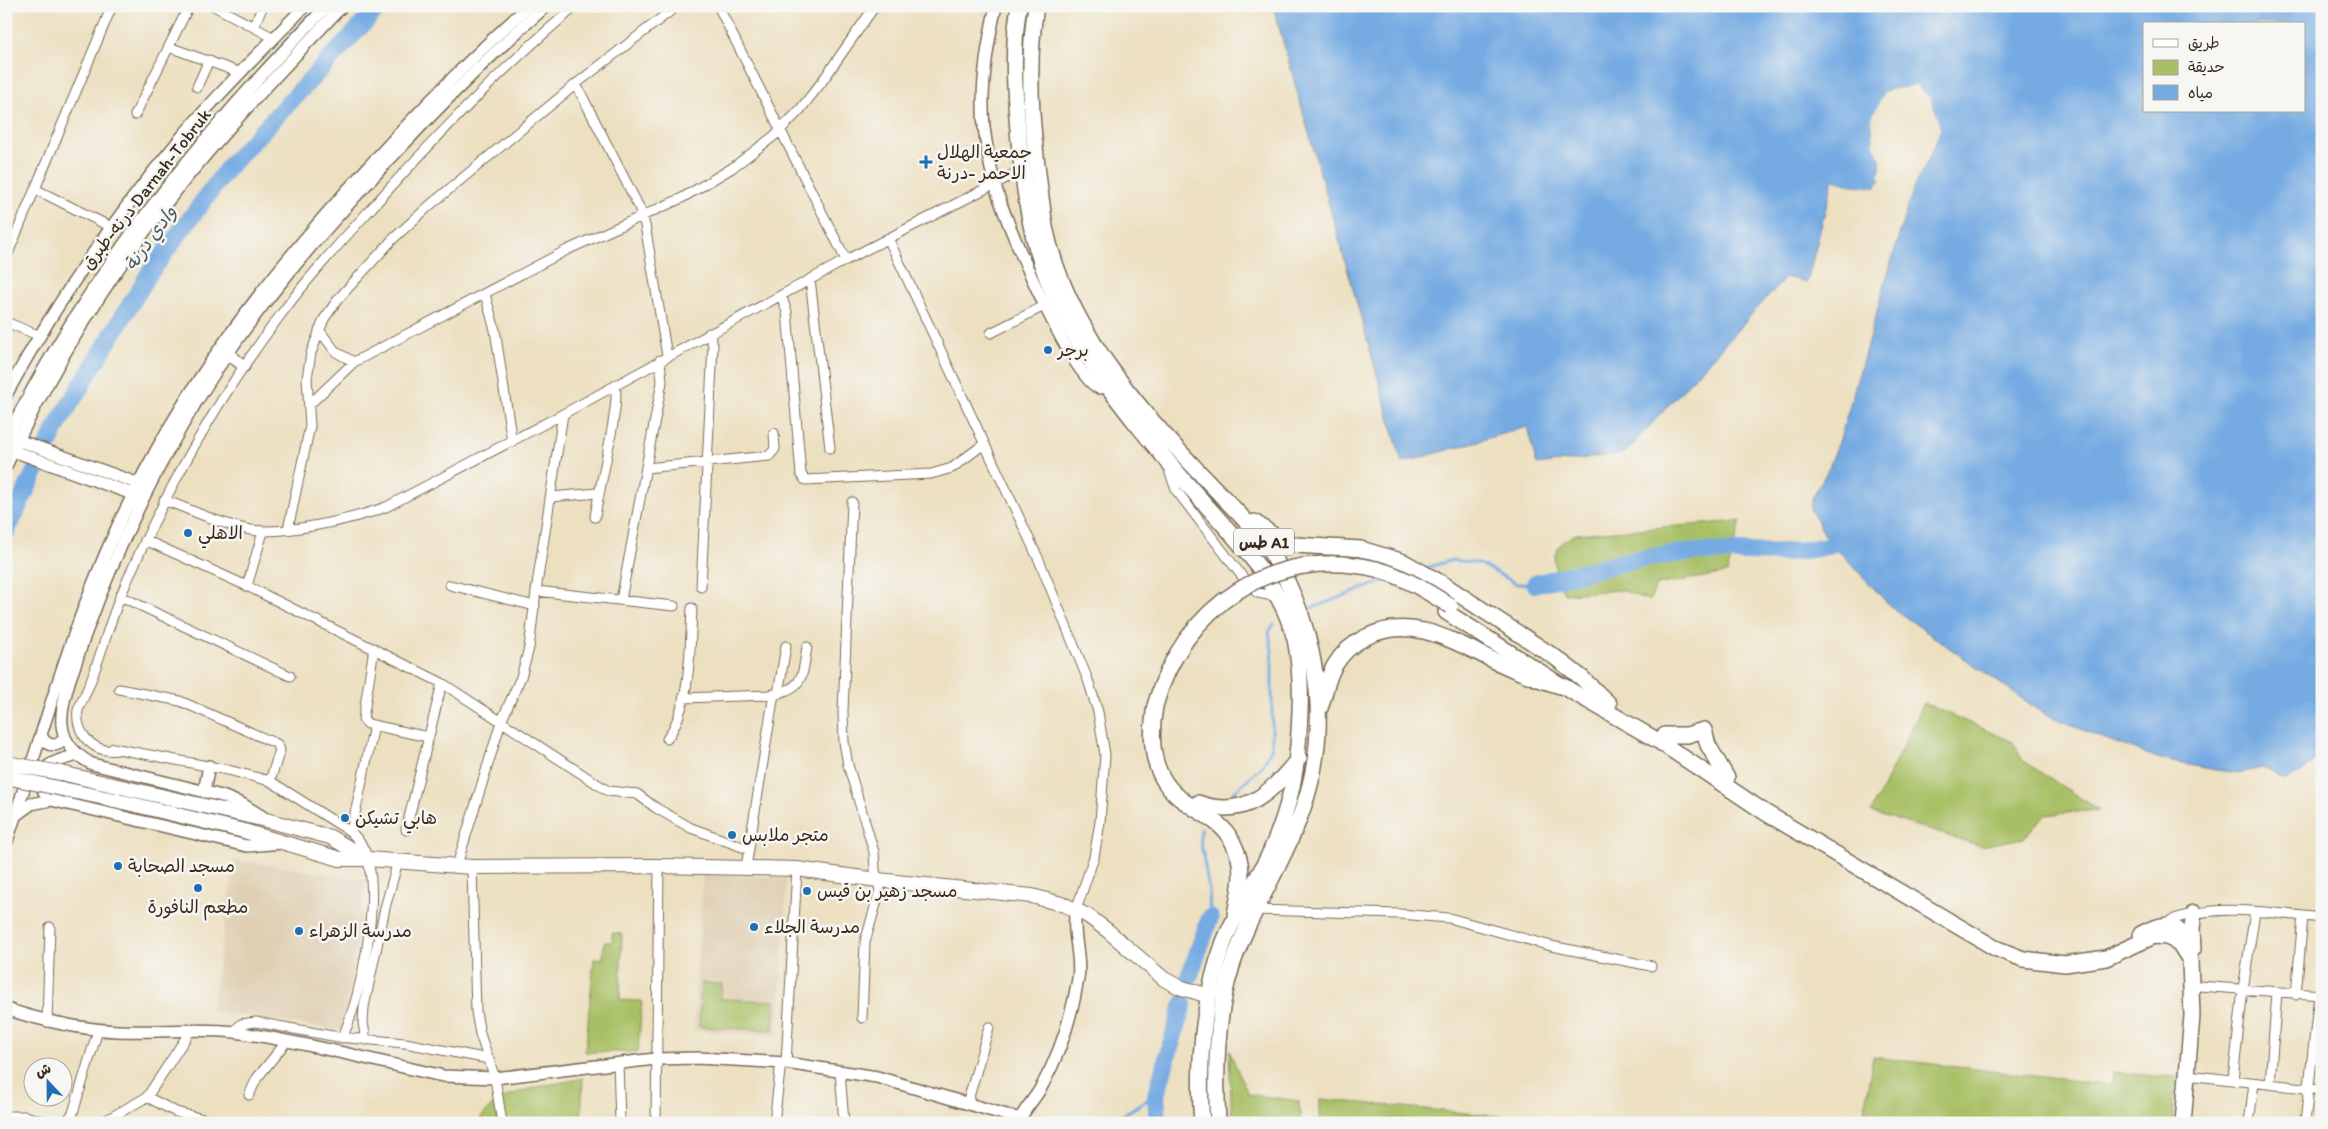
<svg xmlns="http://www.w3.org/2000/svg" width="2328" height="1129" viewBox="0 0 2328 1129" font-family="Itim,'Playpen Sans Arabic',sans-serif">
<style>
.built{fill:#dfceb1}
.green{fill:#a8c065;stroke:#727542}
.water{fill:#75aae2;stroke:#586a80;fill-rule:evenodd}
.pier{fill:#ede0c1}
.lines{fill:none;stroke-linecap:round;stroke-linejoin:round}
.stream{stroke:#75aae2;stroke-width:3}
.river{stroke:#75aae2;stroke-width:18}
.minor-casing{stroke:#796a57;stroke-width:11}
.tertiary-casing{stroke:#796a57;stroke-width:14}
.secondary-casing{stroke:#796a57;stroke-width:16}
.primary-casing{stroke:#796a57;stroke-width:18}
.trunk-casing{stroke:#796a57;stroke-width:18}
.minor{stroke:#fff;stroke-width:9}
.tertiary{stroke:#fff;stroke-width:11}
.secondary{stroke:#fff;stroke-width:14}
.primary{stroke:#fff;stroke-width:15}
.trunk{stroke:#fff;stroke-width:15}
.secondary-bridge-casing{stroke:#796a57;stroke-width:16;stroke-linecap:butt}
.primary-bridge-casing{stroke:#796a57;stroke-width:18;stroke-linecap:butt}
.secondary-bridge{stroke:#fff;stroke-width:14}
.primary-bridge{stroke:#fff;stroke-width:15}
.poi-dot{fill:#1f6fb2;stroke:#f6f6f2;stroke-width:2}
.labels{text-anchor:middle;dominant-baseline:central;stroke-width:5;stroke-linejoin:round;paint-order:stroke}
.shield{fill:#f6f6f2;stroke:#73675e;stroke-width:1}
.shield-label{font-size:16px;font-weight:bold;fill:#3b2a1e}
.poi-label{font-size:18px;fill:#3b2a1e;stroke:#f6f6f2;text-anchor:start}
.street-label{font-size:18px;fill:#3b2a1e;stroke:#f6f6f2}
.water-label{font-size:19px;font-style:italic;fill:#4f5763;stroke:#f6f6f2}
</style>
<rect width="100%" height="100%" fill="#f6f6f2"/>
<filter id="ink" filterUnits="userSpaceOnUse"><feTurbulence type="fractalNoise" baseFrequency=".02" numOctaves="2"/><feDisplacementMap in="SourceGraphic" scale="10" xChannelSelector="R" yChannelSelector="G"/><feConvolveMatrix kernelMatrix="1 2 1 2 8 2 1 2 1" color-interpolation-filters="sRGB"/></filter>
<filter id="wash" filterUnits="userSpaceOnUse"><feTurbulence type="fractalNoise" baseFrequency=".0096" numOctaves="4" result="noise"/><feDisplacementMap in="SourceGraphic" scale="20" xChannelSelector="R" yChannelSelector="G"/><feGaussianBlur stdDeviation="1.12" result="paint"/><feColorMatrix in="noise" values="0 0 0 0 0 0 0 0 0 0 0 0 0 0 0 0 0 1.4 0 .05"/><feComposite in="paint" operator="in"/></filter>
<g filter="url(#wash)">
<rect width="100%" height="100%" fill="#ede0c1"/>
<path class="built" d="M235,860L367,880L343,1031L211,1010Z
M703,874L787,878L778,1036L693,1031Z"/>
<path class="green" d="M1741,521L1727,573L1656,585L1650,601L1622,590L1564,594C1554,567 1544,549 1576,534Z
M1924,703L2013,742L2023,761L2099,810L2045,815L2024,838L1981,846L1871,812Z
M612,933L622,934L620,1000L642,1001L638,1052H585L594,959L603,958L604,942H612Z
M701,983L722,984L721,999L775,1001L773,1030L699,1027Z
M1229,1050L1248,1094L1299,1101L1301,1123H1232Z
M1873,1057L2111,1085L2113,1072L2177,1078L2172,1123H1862Z
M583,1078L581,1123H478C495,1088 549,1086 583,1078Z
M1320,1099L1570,1123H1323L1320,1119Z"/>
<path class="water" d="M1273,6H2322V754L2304,771L2287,780L2279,778L2268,769L2261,768L2239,773L2215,770L2163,760L2092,734L2041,712L1891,607L1826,537L1810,508L1812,498L1828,470L1840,439L1913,187C1923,167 1946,137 1936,114C1932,104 1923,95 1920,87C1911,88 1892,86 1885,92C1882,95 1881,101 1879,106C1860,140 1887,148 1879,175L1881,178L1876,188L1848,185L1833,180L1807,282L1786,277L1625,453L1537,465L1527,427L1402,463ZM2144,24H2304V111H2144Z"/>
<path class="pier" d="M1916,85L1929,97L1937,115L1940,129L1933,149L1913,187L1908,206H1905L1911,186L1930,148L1937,128L1935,116L1927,99L1915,88L1886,94L1874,119L1876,144L1884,159V166L1883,178L1878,190L1868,191L1847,188L1835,183L1834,186H1832L1833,180L1848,185L1876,188L1881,178L1879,175L1882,166L1881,160L1874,145L1872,118L1884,92Z"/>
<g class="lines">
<path class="stream" d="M1426,568L1452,560L1478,563L1517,584H1535
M1312,608L1389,579
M1233,793L1263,765L1272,747V650L1269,632L1274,624
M1201,829L1200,837L1209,891L1210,918
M1036,1116L1068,1123
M1109,1123L1156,1095"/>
<path class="river" d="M6,532L59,422L149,274L230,165L380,6
M1535,584C1587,571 1642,555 1696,552C1741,550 1789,558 1832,544
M1189,977L1210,918
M1158,1123L1156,1095L1183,1004"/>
</g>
</g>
<g filter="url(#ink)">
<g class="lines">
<defs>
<path id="minor" d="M214,6L274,38
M718,6L846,260
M253,27L263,6
M169,47L241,73
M576,84L639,207L645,225L667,356
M197,87L209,60
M135,115L189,6
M35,189L111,227
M888,238L1039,560L1088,680L1098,712L1105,755L1100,822L1094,857L1076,910
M6,258L112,6
M810,279L830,448
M485,294L495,330L512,442
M781,295L787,312L801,474L805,480L931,474L952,468L984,444
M6,322L40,336
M319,330L336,352L354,362
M991,333L1046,305
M309,405L354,362L567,250L682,198L732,168L774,136L799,111L821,83L875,6
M1171,465L1170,473L1176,490L1251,588L1258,593L1278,597
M646,468L769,456L775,449L774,433
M550,497L598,493
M164,500C192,510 222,525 251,530C284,535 354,519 386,507L563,414L846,260L1022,170
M852,502L843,711L844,742L848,765L874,852L875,870L880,890L865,942L862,1018
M595,517C598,492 621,403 615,386
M288,529L310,426L307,378L311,353L324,319L339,298L393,239L429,206L576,84L677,6
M145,540L247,586L442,683L608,791L637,794L656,808L691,828L748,849
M450,585L535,606
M247,586L263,532
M701,587L713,345L709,333
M536,591L674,606
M120,596L290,676
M621,600L662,382L660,360
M374,648L363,719L368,724L428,737
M119,689L180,701L277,744L280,750L270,781
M778,694L786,646
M683,698L769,695C804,689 802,678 807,647
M667,739C691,705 690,649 692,608
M113,748L228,770L270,781L351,832C358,839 364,846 367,857C380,900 362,997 342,1038
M117,750C93,754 75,733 78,710C81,703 84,697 87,690C100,660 108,626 121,595C163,496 214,403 279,317C312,272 351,231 388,190C447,125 508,62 576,6
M406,830L442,683
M351,832L374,726
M457,865L501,722L521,677L529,648L536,591L563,414
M472,867L476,1012L480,1034L495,1078L502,1123
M746,867L774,694
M1255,910L1399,914L1449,918L1551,946L1651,966
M2164,923C2214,901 2269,913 2322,918
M2199,986L2322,995
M2296,995L2303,916
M47,1022L50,927
M234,1032L241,1024L256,1022L338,1037L405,1043L489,1059
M366,1040L363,1023L364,1007L385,908L398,861
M618,1063L620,1121
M786,1063L797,869
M840,1071L844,1123
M2187,1075L2322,1090
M2233,1080L2243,989L2255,912
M2270,1083L2277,993
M249,1095L257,1078L287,1041
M147,1097L176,1112L219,1123
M967,1104L989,1027
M6,1116H25L49,1123
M65,1123L73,1113L98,1030
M101,1123L147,1097L191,1030
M656,1123L659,866
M774,1123L781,1062
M2249,1123L2254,1083
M2305,1123L2319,995"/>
<path id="tertiary" d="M996,6C987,45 980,87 984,127C987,152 992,178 1000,201C1012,234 1071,377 1099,388L1108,387
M228,354L244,366
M6,395C55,304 114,218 180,139C219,92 263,50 305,6
M12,438L145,486
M6,440C86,277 200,135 327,6
M8,449L138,496
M6,466C59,352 127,246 209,151C251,101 297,54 342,6
M42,737C47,747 59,748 65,737
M44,792C33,765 58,760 78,755
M204,792L209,766
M16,815L31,804L51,800L247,846L282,843
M263,817L242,804L222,796L92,764C53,743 59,715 70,679C75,665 80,650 85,635C122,534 173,431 235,343C281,278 334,219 389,160C439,106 490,55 546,6
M6,844C41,739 70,630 116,530C181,387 267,277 372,163C422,108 473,55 529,6
M6,1009C43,1021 79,1029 117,1031C156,1033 196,1027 235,1032C305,1042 374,1061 443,1076L495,1078L655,1059L698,1058L786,1063L877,1077L1020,1119
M1018,1123C1024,1109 1036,1098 1043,1084C1061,1051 1072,1015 1078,979C1082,956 1071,933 1076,910"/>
<path id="secondary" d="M126,788L266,820L330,837L368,859
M119,801L244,831L340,859H368L472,867L659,866L797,869L878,880L1032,896L1065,905L1088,916L1108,931L1164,979L1179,987L1209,996"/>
<path id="primary" d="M1446,612L1559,684L1660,742L1766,813L1995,948L2023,959L2065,964L2106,958L2154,936L2167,937L2179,943L2190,960L2192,1016L2183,1123
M1155,706C1149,742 1151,779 1185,802C1211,820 1229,824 1239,858C1244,876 1238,897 1235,915
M1665,735H1687L1704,730L1708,745L1727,778
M1198,803C1245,820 1272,792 1299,758
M2141,934C2165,921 2177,921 2191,947
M2193,949L2192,928L2194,913"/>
<path id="trunk" d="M1019,6C1011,51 1015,96 1019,141C1023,177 1027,214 1037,249C1063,340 1127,414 1188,485C1228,531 1279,578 1295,639C1300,663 1301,688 1300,712C1298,767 1292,804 1269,855C1255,884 1236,911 1224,942C1203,998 1197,1063 1202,1123
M1036,6C1024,79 1035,154 1045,227C1072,354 1174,444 1259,535C1316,613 1335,720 1302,811C1283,866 1248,914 1231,969C1216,1017 1215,1073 1218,1123
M1254,522L1276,537L1295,545L1361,549L1404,562L1443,584L1556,658L1582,678L1609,704
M1320,708C1325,694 1327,677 1335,665C1342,653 1354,643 1366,637C1411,614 1455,642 1495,661C1518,672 1542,681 1567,688"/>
</defs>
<use href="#minor" class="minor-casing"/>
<use href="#tertiary" class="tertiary-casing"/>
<use href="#secondary" class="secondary-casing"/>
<use href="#primary" class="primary-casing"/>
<use href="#trunk" class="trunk-casing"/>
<use href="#minor" class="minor"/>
<use href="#tertiary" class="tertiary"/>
<use href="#secondary" class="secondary"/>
<use href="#primary" class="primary"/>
<use href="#trunk" class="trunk"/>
<defs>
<path id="secondary-bridge" d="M6,763L61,773L126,788
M6,777L119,801"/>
<path id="primary-bridge" d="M1155,706C1182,607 1273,545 1376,569C1403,576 1427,591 1450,606"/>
</defs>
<use href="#secondary-bridge" class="secondary-bridge-casing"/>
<use href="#primary-bridge" class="primary-bridge-casing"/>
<use href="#secondary-bridge" class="secondary-bridge"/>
<use href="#primary-bridge" class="primary-bridge"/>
</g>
</g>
<g class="poi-dot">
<path d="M923.5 154.5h5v5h5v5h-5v5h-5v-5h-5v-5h5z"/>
<circle cx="1048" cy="350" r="5"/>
<circle cx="188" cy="533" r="5"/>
<circle cx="345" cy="818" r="5"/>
<circle cx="732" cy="835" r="5"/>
<circle cx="118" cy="866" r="5"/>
<circle cx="198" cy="888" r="5"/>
<circle cx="807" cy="891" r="5"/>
<circle cx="754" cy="927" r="5"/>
<circle cx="299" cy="931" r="5"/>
</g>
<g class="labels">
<rect class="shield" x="1234" y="528.5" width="60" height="27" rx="4"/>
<g class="shield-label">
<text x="1264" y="542">طس A1</text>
</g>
<g class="poi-label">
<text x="937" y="152">جمعية الهلال<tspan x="937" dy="21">الاحمر -درنة</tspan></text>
<text x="1058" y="350">برجر</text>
<text x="198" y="533">الاهلي</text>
<text x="355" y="818">هابي تشيكن</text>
<text x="742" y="835">متجر ملابس</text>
<text x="128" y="866">مسجد الصحابة</text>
<text x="817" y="891">مسجد زهير بن قيس</text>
<text x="198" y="907" text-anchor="middle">مطعم النافورة</text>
<text x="764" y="927">مدرسة الجلاء</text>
<text x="309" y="931">مدرسة الزهراء</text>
</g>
<g class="street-label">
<text transform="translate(146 189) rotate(-52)">درنه-طبرق Darnah-Tobruk</text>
</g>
<g class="water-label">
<text transform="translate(150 238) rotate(-54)">وادي درنة</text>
</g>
</g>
<rect width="2328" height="1129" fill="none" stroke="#f6f6f2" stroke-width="25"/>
<rect x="2143" y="22" width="162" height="90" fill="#f6f6f2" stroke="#aba49d"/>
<rect x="2153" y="39" width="25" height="8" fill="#ffffff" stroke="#aba49d"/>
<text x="2188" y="48" font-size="15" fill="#3b2a1e">طريق</text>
<rect x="2153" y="60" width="25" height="15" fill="#a8c065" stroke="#aba49d"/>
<text x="2188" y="72" font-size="15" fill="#3b2a1e">حديقة</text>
<rect x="2153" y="85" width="25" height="15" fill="#75aae2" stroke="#aba49d"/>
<text x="2188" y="98" font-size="15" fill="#3b2a1e">مياه</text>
<g transform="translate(48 1082) rotate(338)"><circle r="24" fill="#f6f6f2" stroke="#aba49d"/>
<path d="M0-4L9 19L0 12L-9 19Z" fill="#1f6fb2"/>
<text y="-8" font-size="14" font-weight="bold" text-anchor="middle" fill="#3b2a1e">ش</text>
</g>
</svg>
